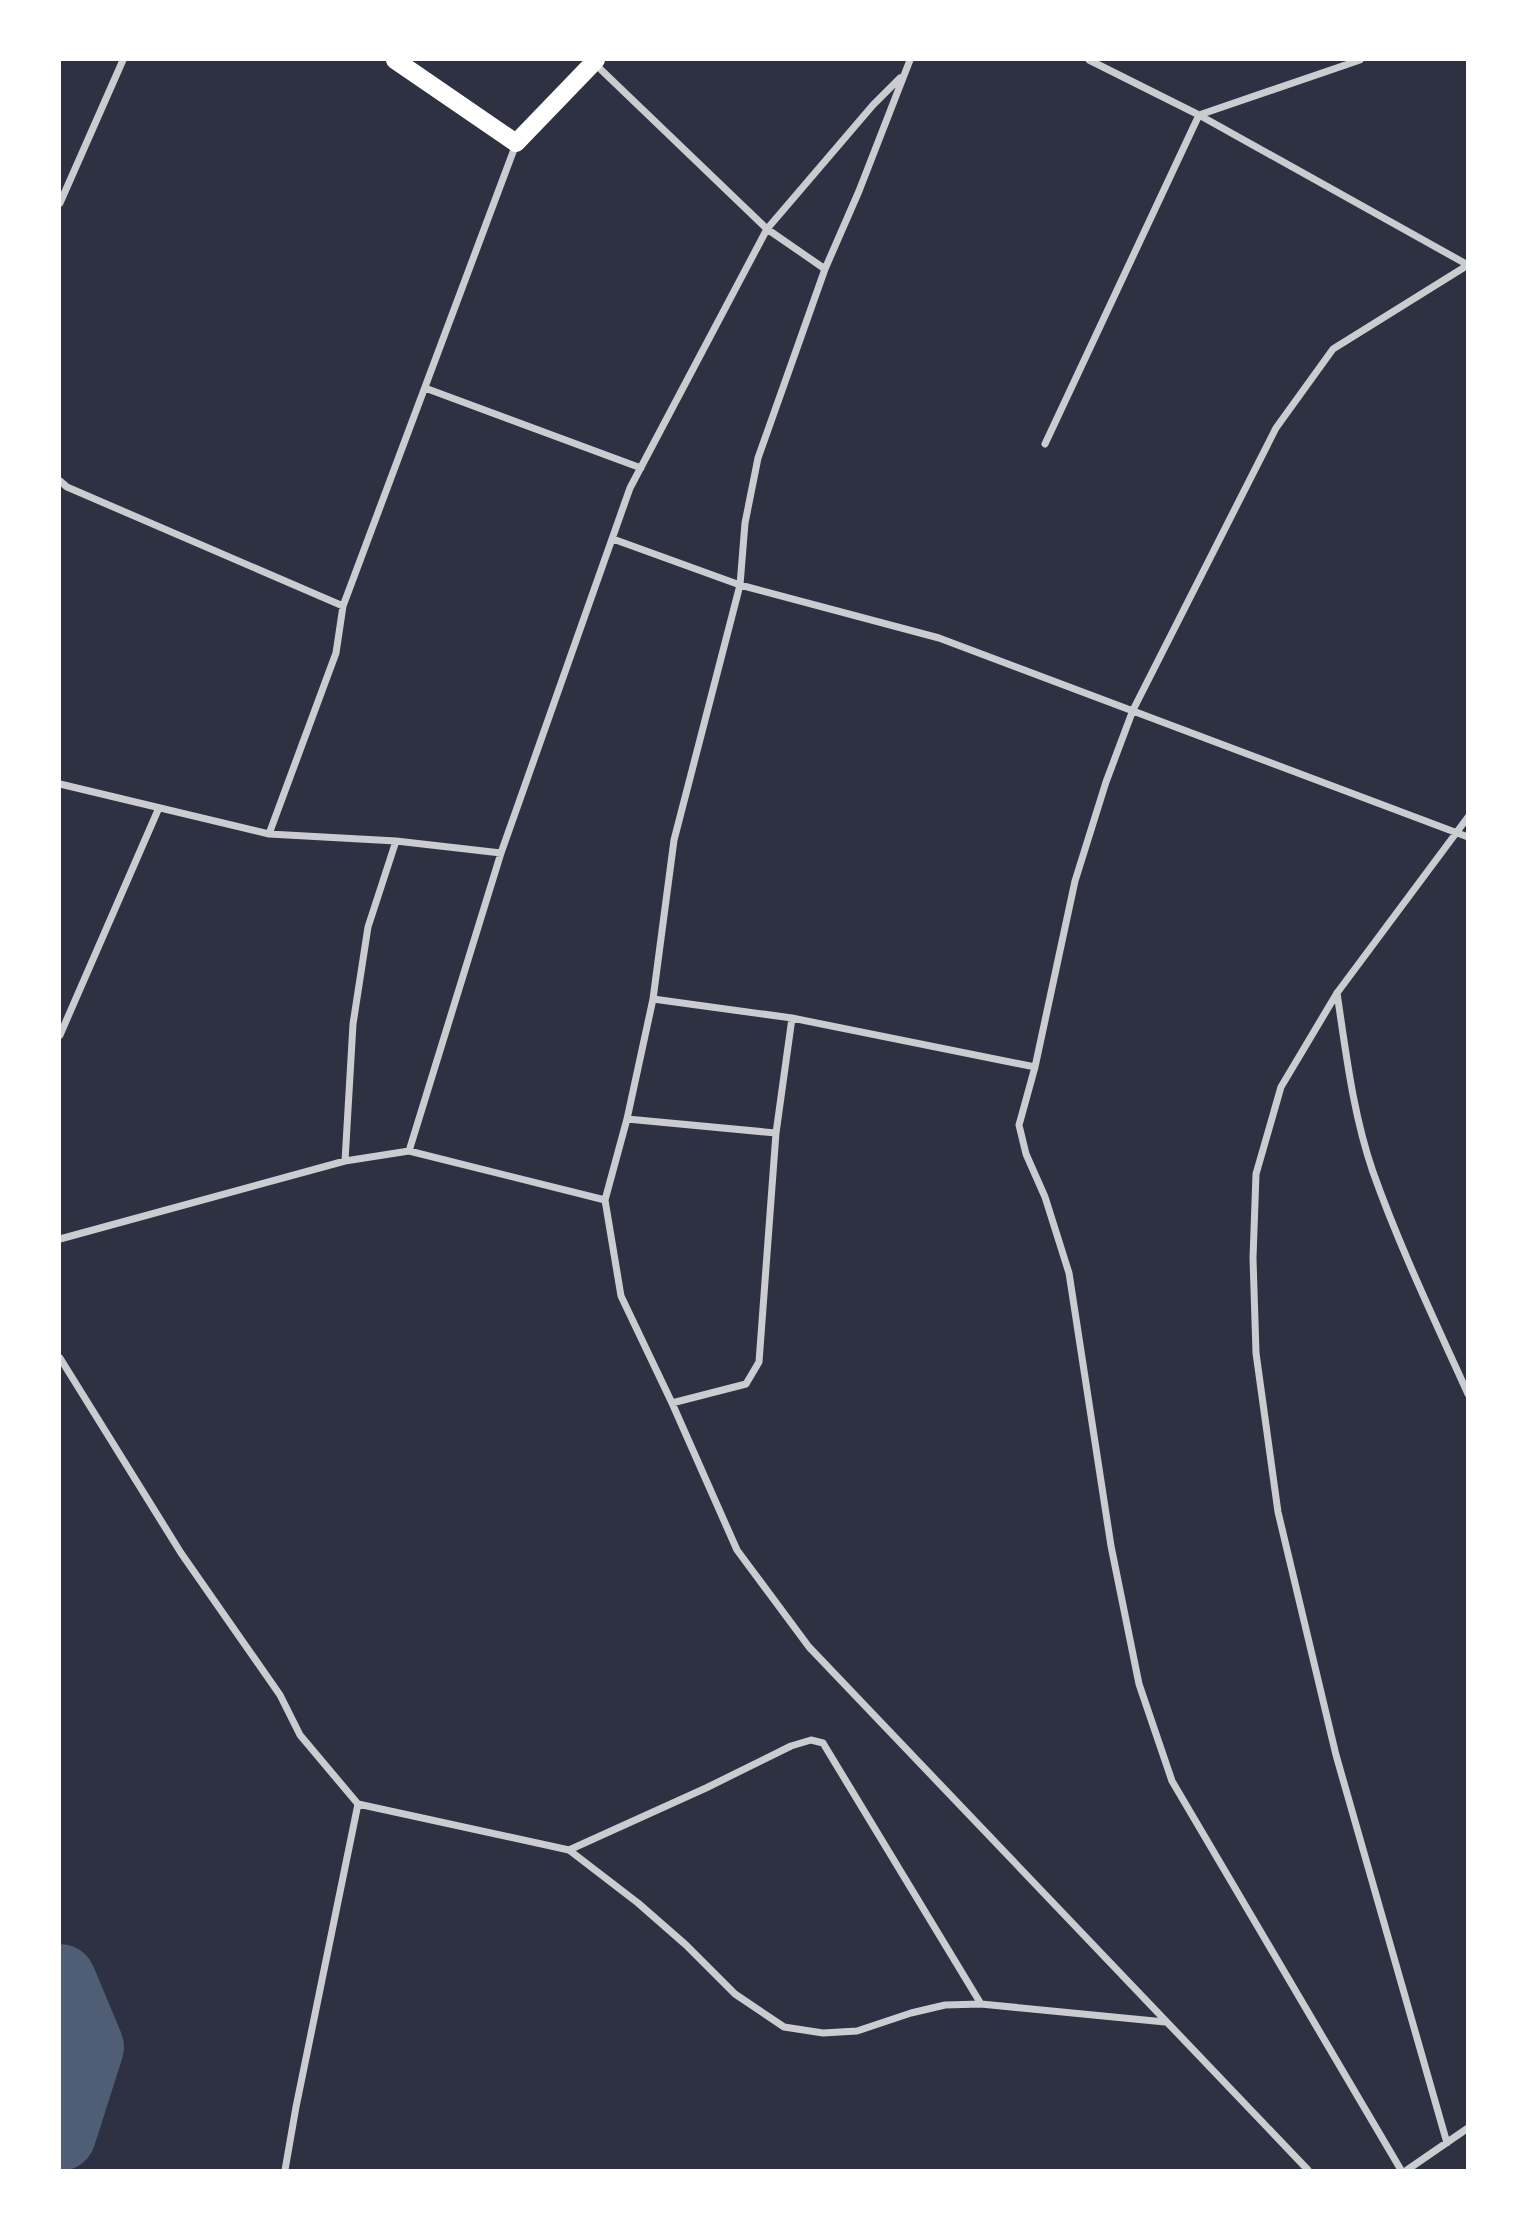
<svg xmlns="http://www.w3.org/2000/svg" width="1527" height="2230" viewBox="0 0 1527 2230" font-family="Helvetica,sans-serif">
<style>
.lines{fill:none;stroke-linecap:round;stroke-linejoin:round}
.river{stroke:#4f5d75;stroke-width:72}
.minor{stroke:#caccd0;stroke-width:7}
.primary{stroke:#fff;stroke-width:18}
</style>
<rect width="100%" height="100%" fill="#2d3142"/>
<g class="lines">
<path class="river" d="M60,1980L88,2047L60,2135"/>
<path class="minor" d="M910,60L859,191L825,269L758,458L745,523L740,585L674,840L653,999L627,1119L605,1200L621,1296L672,1403L737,1550L809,1647L1308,2170
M1089,60L1199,115L1468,265L1333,349L1276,428L1133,710L1106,782L1075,881L1035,1067L1019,1125L1026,1154L1045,1197L1069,1273L1111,1546L1139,1684L1172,1781L1401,2170
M593,62L767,229L825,269
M60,203L123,60
M425,388L641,468
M1045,444L1199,115L1360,60
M60,481L67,487L343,606
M613,539L740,585L939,638L1468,837
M60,784L269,834L396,841L501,853
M269,834L336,653L343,606L516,144
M1337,993C1346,1053 1353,1114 1373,1172C1400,1248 1435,1321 1468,1394
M653,999L792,1018L1035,1067
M60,1035L158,810
M627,1119L776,1133
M409,1151L501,853L630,488L767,229L873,105L900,78
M345,1161L353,1024L368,927L396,841
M60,1239L345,1161L409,1151L605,1200
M60,1358L181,1553L280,1695L300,1735L358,1804
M672,1403L746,1384L759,1362L776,1133L792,1018
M358,1804L569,1850L638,1903L686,1945L735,1994L784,2027L823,2033L857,2031L911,2013L945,2005L981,2004L1165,2022
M569,1850L706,1788L791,1746L811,1740L823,1743L981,2004
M1447,2143L1336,1755L1278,1512L1256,1353L1253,1258L1256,1174L1281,1087L1337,993L1468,817
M285,2170L296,2107L358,1804
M1407,2170L1468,2128"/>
<path class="primary" d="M395,60L516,143L596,60"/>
</g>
<rect width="1527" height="2230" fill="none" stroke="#ffffff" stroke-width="122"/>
</svg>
